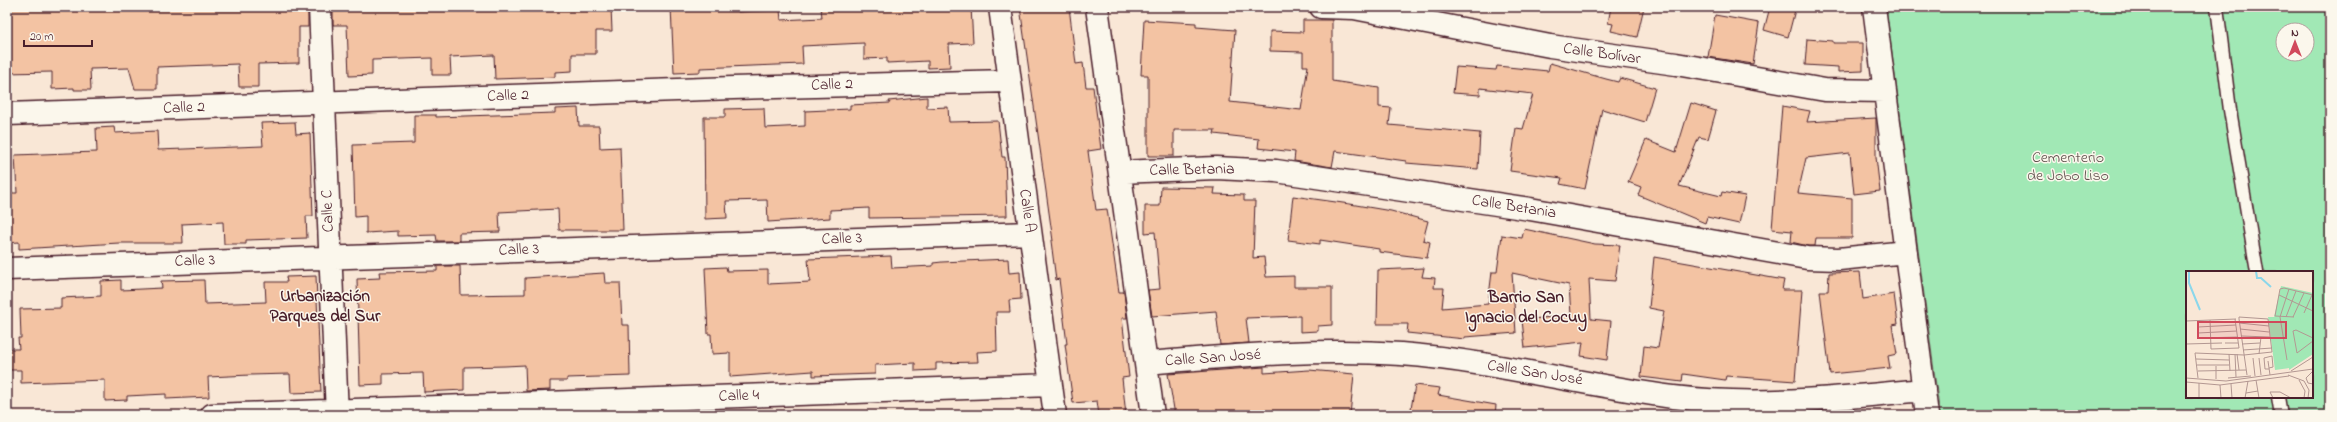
<svg xmlns="http://www.w3.org/2000/svg" width="2337" height="422" viewBox="0 0 2337 422" font-family="'Indie Flower',sans-serif">
<style>
.green{fill:#a1e8b5;stroke:#768470;fill-rule:evenodd}
.building{fill:#f3c3a3;stroke:#4a1f2b}
.lines{fill:none;stroke-linecap:round;stroke-linejoin:round}
.lane-casing{stroke:#4a1f2b;stroke-width:15}
.street-casing{stroke:#4a1f2b;stroke-width:25}
.lane{stroke:#fbf7ec;stroke-width:12}
.street{stroke:#fbf7ec;stroke-width:22}
.labels{text-anchor:middle;dominant-baseline:central;stroke-width:3;stroke-linejoin:round;paint-order:stroke}
.street-label{font-size:16px;fill:#4a1f2b;stroke:#fbf7ec}
.park-label{font-size:16px;fill:#60514e;stroke:#fbf7ec}
.neighbourhood-label{font-size:17px;font-weight:bold;fill:#4a1f2b;stroke:#fbf7ec}
.inset-river{fill:none;stroke:#8bd7eb;stroke-width:2}
.inset-road{fill:none;stroke:#b39792;stroke-width:1}
.view{fill:#d1495b;fill-opacity:0.15;stroke:#d1495b;stroke-width:2}
.inset-edge{fill:none;stroke:#4a1f2b;stroke-width:2}
</style>
<rect width="100%" height="100%" fill="#f9e7d6"/>
<filter id="ink" filterUnits="userSpaceOnUse"><feTurbulence type="fractalNoise" baseFrequency=".025" numOctaves="2"/><feDisplacementMap in="SourceGraphic" scale="8" xChannelSelector="R" yChannelSelector="G"/><feConvolveMatrix kernelMatrix="1 2 1 2 8 2 1 2 1" color-interpolation-filters="sRGB"/></filter>
<g filter="url(#ink)">
<path class="green" d="M1886,7H2330V415H1940ZM2283,30H2307V54H2283ZM2187,272H2312V397H2187Z"/>
<path class="building" d="M9,7H308V27H299V63L258,64V87H239L238,64L157,67V89H135L129,68L90,69L91,90H74V88L52,89V72L7,73V46H10Z
M333,7H611L612,31H596V54H572V71L555,72V77L495,79L494,55L450,57L451,75H432V58L372,60V75L349,76L347,25H333Z
M671,7H738V12L780,10L781,20L822,18L821,7H971L973,43L949,44L950,67L928,68V61L887,63V58L864,59V43L802,46L803,64L700,68V72L674,73Z
M1020,7H1069L1076,64L1083,63L1086,87H1093L1101,149L1088,151L1096,210L1107,209L1119,292H1124L1127,318H1122L1129,377L1122,378L1126,415H1099L1097,401L1073,403L1065,344H1067L1059,279L1056,280L1051,241H1053Z
M1611,7H1644L1637,37L1611,31L1613,24L1608,23Z
M1770,7H1782L1795,10L1788,37L1764,30Z
M1715,15L1759,23L1753,64L1708,57Z
M1144,20L1196,23V27L1235,30L1230,102L1301,110L1308,66H1303V52L1270,51V31L1303,32V20H1332V81L1379,88V107L1391,108L1389,125L1480,133L1478,169L1406,163V161L1335,151L1332,167L1294,161L1295,152L1258,148L1259,139L1214,134L1215,130H1174V156H1148V75H1141Z
M1807,39L1833,41V43H1863V71L1838,72V67L1805,65Z
M1550,63L1606,79L1618,82L1620,78L1655,88L1645,122L1602,109L1585,189L1560,184L1562,178L1510,171L1516,128L1523,129L1533,94L1480,88V95L1453,93L1456,67L1496,70L1497,66L1548,71Z
M927,97V108L948,107L949,122L998,121L1002,157H1005L1007,216L869,218V208L830,210V218L768,222L767,200L726,201L727,218L705,219L704,117H725V109L764,108L765,128L805,126V111L850,109V105L890,103L889,101Z
M1691,103L1716,111L1708,139L1699,137L1679,186L1721,196L1722,192L1745,196L1739,224L1707,217L1705,223L1638,195L1641,187L1628,182L1646,140L1676,152Z
M1782,106L1810,111L1807,122L1876,118V157L1880,191L1854,194L1850,153L1806,158L1798,193L1852,198V238H1816L1815,246H1808L1791,242L1792,231L1772,229Z
M578,108L579,126H599L600,148L620,147L623,230H559L558,209L499,212L500,232L459,233V241H437L436,235L398,236V231L366,233V216L355,217L353,145L414,143V115H436V117L555,113V109Z
M295,122L296,134L310,133L313,216H306L307,238L246,240V244H224L223,222L182,224L183,243H119L19,249V242L7,243V193H17L15,155L97,152L96,128L114,127L115,133L157,131L158,150L263,146L261,123Z
M1161,187L1215,188L1214,194L1244,195V201H1255L1253,258L1264,257L1266,277L1294,276V287H1332V325L1318,326V331L1300,332V316L1246,318L1249,343L1220,345L1216,311L1152,316L1148,290L1160,289L1155,232L1145,233V206H1160Z
M1293,196L1350,204L1391,211L1428,221L1423,240L1430,242L1427,258L1379,252V249L1320,240V244L1288,240Z
M1524,229L1595,244L1620,245L1615,281L1589,279L1591,319L1611,321L1607,360L1581,356L1583,342L1525,348L1522,320L1571,315L1569,285L1512,273L1516,333L1465,337V339L1407,333L1408,324H1377L1378,270L1424,268L1422,277L1435,278L1434,288H1444L1442,308L1488,304L1492,272H1497L1502,235L1522,238Z
M891,256L892,268L933,266V263L942,262L1008,259L1009,273L1020,272L1021,299L1009,300L1010,312H996L997,351L977,352L978,362L936,363V370L915,371V363L875,365V374L813,376V371L730,377V353L712,354L711,334H708L705,268L726,267L727,271L768,270V284L810,282L808,259Z
M1654,257L1784,280L1782,290H1802L1795,381L1726,376L1725,380L1683,374L1682,382L1641,377L1644,346L1658,348L1664,311L1649,308Z
M437,266H460L461,295L525,294V278L604,273L605,283H620L622,325H629L630,376L567,378V381H550V390L526,391L525,365L505,366L464,367V390L424,392L423,373L383,374V384L360,385L357,279L380,278L379,272L437,271Z
M1860,272L1863,299L1894,294L1898,324L1892,325L1897,354L1888,356L1890,368L1830,374L1820,291H1828L1829,273Z
M316,276L321,392L291,393L290,374L250,375L208,377L209,397L166,399V394L127,396V400L105,401V380L21,383V370H7V349H19L18,338H21L20,309L61,308V298L101,296V281L121,280V290L162,288L161,281L204,280L205,304L266,302L265,282H287L286,277Z
M1264,367V373L1309,370L1354,374L1350,415H1175L1168,374Z
M1415,385L1440,388L1438,395L1496,405L1495,415H1410Z"/>
<g class="lines">
<defs>
<path id="lane" d="M2217,7L2230,110L2257,272
M2278,397L2281,415"/>
<path id="street" d="M320,7L337,415
M1000,7L1055,415
M1097,7L1153,415
M1321,7L1354,8L1550,46L1676,64L1825,90L1885,91
M1874,7L1927,415
M7,114L733,88L1009,81
M1120,172L1216,168L1276,171L1530,209L1807,258L1839,259L1906,252
M7,269L1030,233
M1146,363C1231,356 1316,348 1401,354C1493,361 1582,385 1673,397C1757,407 1840,398 1924,390
M212,415L1051,385"/>
</defs>
<use href="#lane" class="lane-casing"/>
<use href="#street" class="street-casing"/>
<use href="#lane" class="lane"/>
<use href="#street" class="street"/>
</g>
</g>
<g class="labels">
<g class="street-label">
<text transform="translate(1602 54) rotate(8)">Calle Bolívar</text>
<text transform="translate(832 85) rotate(-2)">Calle 2</text>
<text transform="translate(508 96) rotate(-2)">Calle 2</text>
<text transform="translate(184 108) rotate(-2)">Calle 2</text>
<text transform="translate(1192 170) rotate(-1)">Calle Betania</text>
<text transform="translate(1514 207) rotate(9)">Calle Betania</text>
<text transform="translate(328 211) rotate(-92)">Calle C</text>
<text transform="translate(1027 211) rotate(82)">Calle A</text>
<text transform="translate(842 239) rotate(-2)">Calle 3</text>
<text transform="translate(519 250) rotate(-2)">Calle 3</text>
<text transform="translate(195 261) rotate(-2)">Calle 3</text>
<text transform="translate(1213 358) rotate(-4)">Calle San José</text>
<text transform="translate(1535 373) rotate(9)">Calle San José</text>
<text transform="translate(739 396) rotate(-2)">Calle 4</text>
</g>
<g class="park-label">
<text x="2068" y="158">Cementerio<tspan x="2068" dy="18">de Jobo Liso</tspan></text>
</g>
<g class="neighbourhood-label">
<text x="325" y="296">Urbanización<tspan x="325" dy="20">Parques del Sur</tspan></text>
<text x="1526" y="297">Barrio San<tspan x="1526" dy="20">Ignacio del Cocuy</tspan></text>
</g>
</g>
<g transform="translate(2186 271)">
<rect width="127" height="127" fill="#f9e7d6"/>
<path d="M95,15L127,22V83L103,99V97L89,99L82,46H88Z" fill="#a1e8b5"/>
<path class="inset-river" d="M3,0V12L14,39M70,0L71,7H75L85,16"/>
<path class="inset-road" d="M93,24L127,40M118,42L126,24M100,46L110,20M107,46L118,22M108,46L89,45L94,18L98,17L127,24M53,48L61,104M24,49L25,78L53,77L49,48M0,50L50,48M53,52L83,55M12,56L50,54M54,58L83,61M12,62L51,60M55,65L84,66M12,67L52,66M127,67L110,59L107,60L111,82L127,70M39,72H52M0,73L36,72M56,73L74,72M57,79L86,77M43,83L44,100M49,83L50,106M51,83L53,99M73,83L75,66M67,87L69,105M73,87L75,104M10,88L43,89M101,89L94,46L103,18M82,90L84,104M11,94H43M30,95V108M83,97L87,96L86,85M83,98H79L78,87L86,85M12,100L60,99M105,100L127,86M127,100L120,107L122,112L127,113M102,104L118,110L123,119L122,127M0,107L40,110L127,98M12,107L9,82L58,84L86,81L82,48L53,46V48M42,107L65,105M70,109L73,127M113,109L119,120L118,127M0,111L34,114L103,105M13,112V127M45,113L46,127M34,114L35,127M60,122L72,120M59,127L62,110M87,127L84,121H94L105,127"/>
<path class="view" d="M12,51H100V67H12Z"/>
<rect width="127" height="127" class="inset-edge"/>
</g>
<rect width="2337" height="422" fill="none" stroke="#fbf7ec" stroke-width="24"/>
<rect x="12" y="12" width="2313" height="398" fill="none" stroke="#4a1f2b" stroke-width="1.5" filter="url(#ink)"/>
<g transform="translate(2295 42)"><circle r="19" fill="#fbf7ec" stroke="#b4a19f"/>
<path d="M0-3L7 15L0 10L-7 15Z" fill="#d1495b"/>
<text y="-6" font-size="11" font-weight="bold" text-anchor="middle" fill="#4a1f2b">N</text>
</g>
<path d="M24 40v6h68v-6" fill="none" stroke="#4a1f2b" stroke-width="2"/>
<text x="30" y="40" font-size="12" fill="#4a1f2b" stroke="#fbf7ec" stroke-width="3" paint-order="stroke">20 m</text>
</svg>
